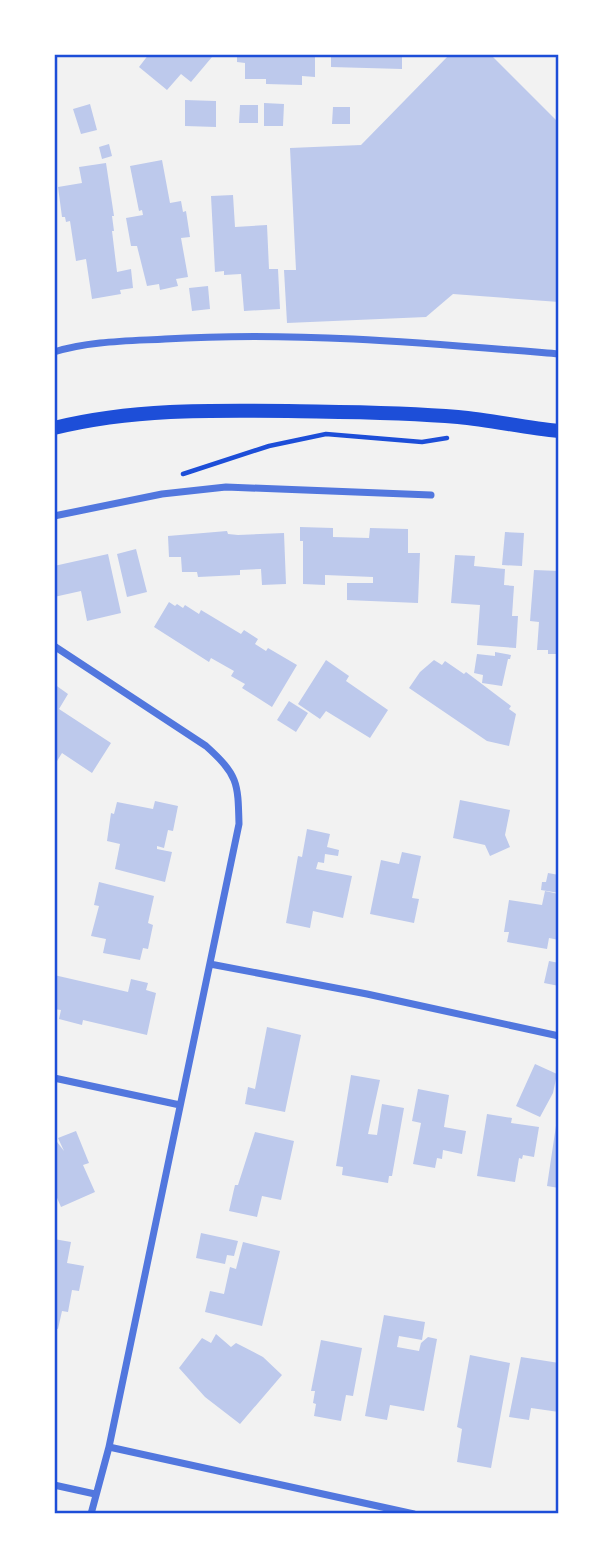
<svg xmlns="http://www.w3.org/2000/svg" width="613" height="1568" viewBox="0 0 613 1568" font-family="Commissioner,sans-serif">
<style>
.building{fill:#bdc9ec}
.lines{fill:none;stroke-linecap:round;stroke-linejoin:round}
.path{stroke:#1d4ed8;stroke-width:4.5}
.minor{stroke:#5277de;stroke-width:7}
.secondary{stroke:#1d4ed8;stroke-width:14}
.neatline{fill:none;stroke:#1d4ed8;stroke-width:2.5}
</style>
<rect width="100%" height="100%" fill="#f2f2f2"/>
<path class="building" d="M149,54H209L212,57L191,82L181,74L167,90L139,67Z
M237,54H315V77L302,76V85L266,84V79H245V63L237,62Z
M331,54H402V69L331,67Z
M450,54H490L559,123V302L453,294L426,317L287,323L284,270H296L290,148L361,145Z
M185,100L216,101V127L185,126Z
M264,103L284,104L283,126H264Z
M90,104L97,130L81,134L73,109Z
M240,105H258V123H239Z
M333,107H350V124H332Z
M109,144L112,156L102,159L99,147Z
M162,160L170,203L181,201L183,212L186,211L190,237L181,238L188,277L176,279L178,286L160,290L159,284L147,286L137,246H131L126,218L143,215L142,210L139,211L130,166Z
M106,163L114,216H112L114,231H112L117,272L131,269L133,288L120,290L121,294L92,299L86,259L76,261L70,221L66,222L65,217H62L58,187L82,183L79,167Z
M233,195L235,227L267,225L269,269H278L280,309L244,311L241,274L224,275V271L215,272L211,196Z
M208,286L210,309L192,311L189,288Z
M300,527L333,528V537L369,538L370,528L408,529V553H420L418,603L347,600V583H373V577L325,575V585L303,584V541H300Z
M227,531L228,534L238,535L284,533L286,584L262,585L261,569L240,570V575L198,577L197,572H182L181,557H169L168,536Z
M505,532L524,533L522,566L502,565Z
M136,549L147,592L127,597L117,554Z
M108,554L121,613L87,621L81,591L54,597V566Z
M455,555L475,556L474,566L505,569L504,585L514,586L512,616H518L516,648L477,645L480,605L451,603Z
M534,570L559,571V654H548V650H537L539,622L530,621Z
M169,602L175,606L177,604L183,608L185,605L199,614L201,610L241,634L244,630L258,639L255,644L266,651L268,648L297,665L272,707L242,688L245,684L231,676L234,671L211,658L209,662L154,627Z
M495,652L511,655L510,659H508L502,686L482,683L483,675L474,673L477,654L495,656Z
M326,660L349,676L346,681L388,710L370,738L326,711L320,719L298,704Z
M434,660L442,665L445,661L464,674L466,672L511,706L509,709L516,714L509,746L487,741L409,688L420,672Z
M54,684L68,694L59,709L111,743L92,773L62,753L54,766Z
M289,701L308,713L296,732L277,720Z
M460,800L510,810L505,835L510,847L490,856L485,845L453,838Z
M155,801L178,806L173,831L168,830L164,848L157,846V849L172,852L165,882L115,869L120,844L107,841L111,813L114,814L117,802L153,809Z
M307,829L330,834L327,847L339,850L338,856L325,854L324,863L318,862L316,869L352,876L343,918L313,911L310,928L286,923L298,856L302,857Z
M402,852L421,856L412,898L419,899L414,923L370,914L381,860L399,864Z
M548,873L559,875V893L541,890L542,882H546Z
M99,882L154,896L148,923L153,925L148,949L143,948L140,960L103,953L106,939L91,936L99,906L94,905Z
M545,891L559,894V940L549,938L547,949L507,942L509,932H504L509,900L542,905Z
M549,961L559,963V986L544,983Z
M54,975L128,992L131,979L148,983L146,990L156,993L147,1035L83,1020L82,1025L59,1019L61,1010L54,1009Z
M267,1027L301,1035L285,1112L245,1104L248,1087L255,1089Z
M535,1064L557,1074L553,1093L540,1117L516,1106Z
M351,1075L380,1080L368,1134L377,1135L382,1104L404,1108L392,1176H389L388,1183L342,1175L343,1167L336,1166Z
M418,1089L449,1095L444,1127L466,1131L462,1154L443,1150L442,1159L437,1158L435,1168L413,1164L421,1123L412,1121Z
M487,1114L512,1118L511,1123L539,1127L534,1157L523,1155L522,1159L519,1158L515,1182L477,1176Z
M557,1119L559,1120V1188L547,1186Z
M76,1131L89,1163L83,1165L95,1192L61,1207L54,1191V1138L64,1151L58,1138Z
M255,1132L294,1141L281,1200L262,1196L257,1217L229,1211L235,1185H238Z
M201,1233L238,1241L234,1256L227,1255L225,1264L196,1258Z
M54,1239L71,1242L67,1263L84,1266L79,1291L72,1290L68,1312L62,1311L58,1329L54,1328Z
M243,1242L280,1251L262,1326L205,1312L210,1291L224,1294L230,1267L236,1269Z
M384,1315L425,1322L422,1340L399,1336L397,1347L419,1351L421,1343L428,1337L437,1339L424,1411L390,1405L387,1420L365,1416Z
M216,1334L231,1347L236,1343L263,1357L282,1375L240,1424L205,1397L179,1368L202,1338L211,1343Z
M321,1340L362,1348L353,1396L346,1395L341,1421L314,1416L316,1404L313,1403L315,1391H311Z
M470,1355L510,1363L491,1468L457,1462L462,1429L457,1427Z
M521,1357L559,1363V1412L531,1408L529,1420L509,1417Z"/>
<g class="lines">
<path class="path" d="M183,474L269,446L326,434L422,442L447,438"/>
<path class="minor" d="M54,352C89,341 129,341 165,339C296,331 428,343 559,354
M54,516L162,494L226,487L431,495
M54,646L206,746C238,775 238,782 239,824L109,1447L91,1514
M210,964L367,994L559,1036
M54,1078L180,1105
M109,1447L414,1514
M54,1485L95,1494"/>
<path class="secondary" d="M54,428C131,409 209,410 288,411C345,412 401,412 458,417C492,420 525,428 559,431"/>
</g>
<rect width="613" height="1568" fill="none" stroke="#ffffff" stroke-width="112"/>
<rect x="56" y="56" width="501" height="1456" class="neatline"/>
</svg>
